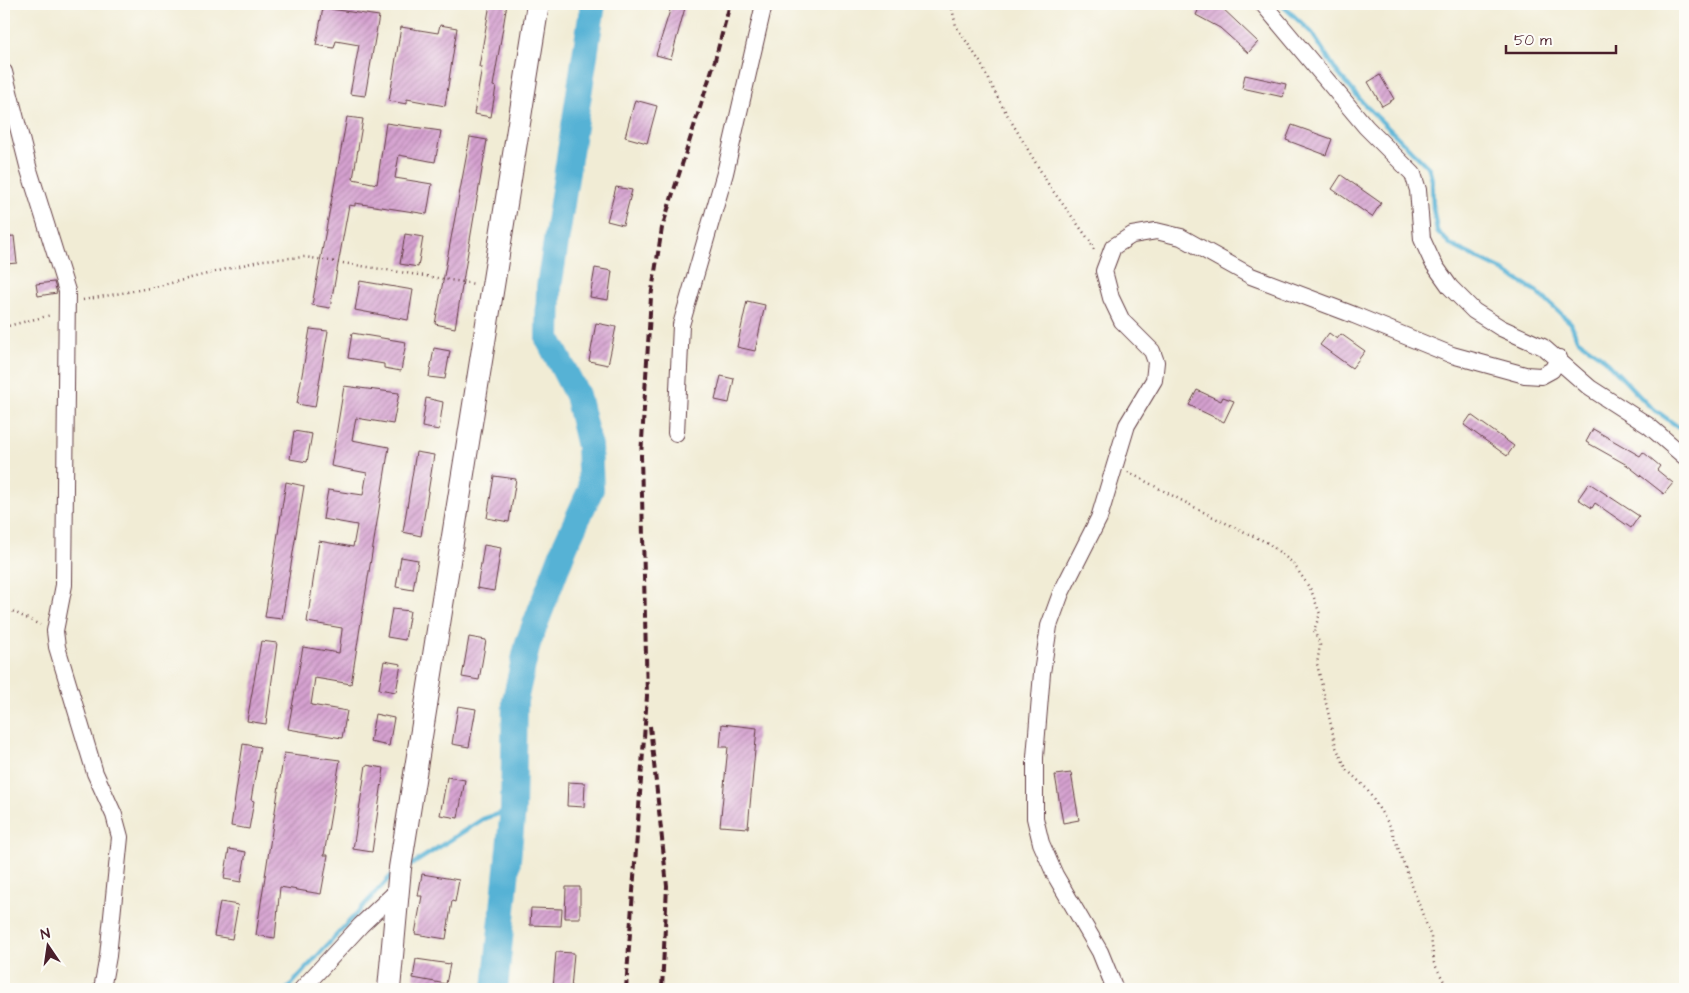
<svg xmlns="http://www.w3.org/2000/svg" width="1689" height="993" viewBox="0 0 1689 993" font-family="'Architects Daughter',sans-serif">
<style>
.lines{fill:none;stroke-linecap:round;stroke-linejoin:round}
.stream{stroke:#57b2d5;stroke-width:4.5}
.river{stroke:#57b2d5;stroke-width:26}
.building{fill:url(#building-hatch)}
.street-casing{stroke:#633e44;stroke-width:18}
.secondary-casing{stroke:#633e44;stroke-width:24}
.path{stroke:#633e44;stroke-width:2.5;stroke-dasharray:1 4;stroke-linecap:butt}
.street{stroke:#fff;stroke-width:16}
.secondary{stroke:#fff;stroke-width:22}
.rail{stroke:#4a1f2b;stroke-width:4;stroke-dasharray:8 4;stroke-linecap:butt}
</style>
<defs>
<pattern id="building-hatch" width="6" height="6" patternUnits="userSpaceOnUse" patternTransform="scale(1.25)"><rect width="6" height="6" fill="#d5a1d0"/><path d="M-1 1l2-2M0 6l6-6M5 7l2-2" fill="none" stroke="#af83a9"/></pattern>
</defs>
<rect width="100%" height="100%" fill="#fdfcf7"/>
<filter id="ink" filterUnits="userSpaceOnUse"><feTurbulence type="fractalNoise" baseFrequency=".02" numOctaves="2"/><feDisplacementMap in="SourceGraphic" scale="10" xChannelSelector="R" yChannelSelector="G"/><feConvolveMatrix kernelMatrix="1 2 1 2 8 2 1 2 1" color-interpolation-filters="sRGB"/></filter>
<filter id="wash" filterUnits="userSpaceOnUse"><feTurbulence type="fractalNoise" baseFrequency=".0096" numOctaves="4" result="noise"/><feDisplacementMap in="SourceGraphic" scale="20" xChannelSelector="R" yChannelSelector="G"/><feGaussianBlur stdDeviation="1.12" result="paint"/><feColorMatrix in="noise" values="0 0 0 0 0 0 0 0 0 0 0 0 0 0 0 0 0 1.4 0 .05"/><feComposite in="paint" operator="in"/></filter>
<g filter="url(#wash)">
<rect width="100%" height="100%" fill="#f1ecd5"/>
<g class="lines">
<path class="stream" d="M1281,4L1312,33L1337,72L1363,103L1429,168L1432,180L1433,208L1437,231L1451,245L1500,269L1537,292L1571,323L1577,339L1602,357L1647,404L1685,432
M411,865L483,819L513,809
M287,989L391,876"/>
<path class="river" d="M495,989L513,809L515,700L528,643L565,546L591,489L589,446L577,395L548,339L549,287L593,4"/>
</g>
<g id="blocks">
<path class="building" d="M490,4H507L493,86L496,87L491,117L474,114L482,67H479Z
M672,4H686L671,59L656,55Z
M1201,4L1219,5L1258,42L1248,53L1220,28L1196,15Z
M323,8L379,16L365,96L350,94L359,45L336,41L334,48L316,45Z
M440,25L457,28L445,106L407,99V104L389,101L401,27L438,33Z
M1245,75L1286,84L1283,97L1242,88Z
M1380,75L1394,99L1382,106L1368,82Z
M635,100L657,106L647,143L625,137Z
M347,117L363,119L353,179L377,184L386,123L441,131L435,162L399,155L395,178L432,184L427,214L355,203V206L349,205L330,308L312,305Z
M1292,125L1332,139L1326,155L1286,140Z
M470,137L487,140L455,328L435,324Z
M1341,175L1381,203L1372,217L1332,189Z
M616,187L632,190L623,225L607,221Z
M405,234L423,237L418,267L400,264Z
M14,236L17,263L6,264L4,237Z
M595,268L612,271L608,300L590,297Z
M360,281L413,290L408,320L355,310Z
M54,282L57,293L38,296L36,284Z
M747,301L765,305L755,351L737,347Z
M596,323L616,327L608,365L589,361Z
M310,329L328,331L315,407L297,404Z
M352,333L406,342L401,371L384,368V364L348,358Z
M1329,333L1337,339L1341,334L1365,351L1352,368L1320,345Z
M434,348L450,351L445,379L429,377Z
M721,376L734,379L729,403L715,400Z
M344,386L399,393L393,424L356,418L352,440L389,447L351,684L315,678L311,705L347,711L342,738L288,729L303,647L339,653L342,630V628L307,622L319,541L353,547L357,525L323,519L328,490L363,495L367,473L331,466Z
M1197,390L1221,401L1223,397L1234,401L1224,422L1189,405Z
M426,398L443,402L439,430L422,427Z
M1471,415L1514,446L1507,456L1464,425Z
M1593,429L1640,456L1643,452L1660,466L1657,470L1673,483L1664,494L1627,465L1586,442Z
M294,431L312,434L307,462L290,459Z
M416,452L434,455L421,536L403,532Z
M494,476L516,479L509,522L487,518Z
M286,482L304,486L282,619L265,617Z
M1589,483L1639,516L1631,528L1595,503L1592,508L1578,499Z
M484,545L501,548L494,591L477,588Z
M401,557L418,560L413,590L396,587Z
M392,609L410,611L405,640L387,637Z
M469,637L486,640L479,680L462,677Z
M261,641L277,643L266,724L247,721Z
M384,661L401,664L396,692L379,689Z
M458,706L476,709L469,747L452,744Z
M375,714L394,718L389,746L370,742Z
M722,724L757,728L748,828L720,826L728,747H720Z
M243,744L260,747L251,800L254,801L249,829L231,826Z
M284,753L340,760L324,855H328L321,894L280,887L275,938L256,935Z
M366,765L384,768L372,852L353,849Z
M1071,773L1079,820L1063,823L1055,775Z
M447,777L465,780L458,818L440,815Z
M568,782L585,783L584,807L567,806Z
M229,849L246,852L241,882L224,879Z
M422,874L459,880L455,902L452,901L446,939L415,934L422,896H418Z
M566,887H580V918H565Z
M220,902L238,905L232,939L214,936Z
M531,908L562,909L561,926L530,925Z
M556,952L574,953L571,989H553Z
M416,959L450,964L446,984L413,978Z"/>
</g>
</g>
<g filter="url(#ink)">
<use href="#blocks" fill-opacity="0" stroke="#633e44" stroke-width="1"/>
<g class="lines">
<defs>
<path id="street" d="M1263,4L1366,127L1413,174L1418,190L1422,239L1433,263L1450,287L1474,311L1501,328L1543,347L1590,388L1649,426L1685,457
M4,72L29,170L67,291L64,585L55,631L57,647L95,773L114,815L120,837L108,956L102,989
M676,433L681,325L725,173L764,4
M302,989L361,925L398,890
M1115,989L1100,952L1055,875L1041,843L1035,818V757L1042,673L1049,626L1061,593L1099,518L1127,425L1154,380L1156,362L1152,351L1122,321L1111,298L1104,271L1113,247L1132,235L1156,231L1181,237L1251,276L1354,315L1452,355L1525,375L1541,376L1552,370L1559,358"/>
<path id="secondary" d="M389,989L400,868L538,4"/>
</defs>
<use href="#street" class="street-casing"/>
<use href="#secondary" class="secondary-casing"/>
<path class="path" d="M951,4L956,26L980,62L1001,104L1050,187L1090,241L1095,252
M83,300L155,287L263,260L305,257L475,284
M4,327L51,315
M1128,472L1211,516L1268,543L1293,563L1311,590L1320,614L1314,630L1320,645L1317,664L1336,747L1347,770L1366,788L1390,826L1431,937L1434,963L1448,989
M4,607L40,625"/>
<use href="#street" class="street"/>
<use href="#secondary" class="secondary"/>
<path class="rail" d="M650,726L667,886L662,989
M626,989L647,696L641,456L651,297L662,228L715,60L730,4"/>
</g>
</g>
<rect width="1689" height="993" fill="none" stroke="#fdfcf7" stroke-width="20"/>
<g transform="translate(48 946) rotate(347)" stroke="#fdfcf7" stroke-width="4" paint-order="stroke">
<path d="M0-4L9 19L0 12L-9 19Z" fill="#4a1f2b"/>
<text y="-8" font-size="14" font-weight="bold" text-anchor="middle" fill="#4a1f2b">N</text>
</g>
<path d="M1506 45v8h110v-8" fill="none" stroke="#4a1f2b" stroke-width="2.5"/>
<text x="1514" y="45" font-size="15" fill="#4a1f2b" stroke="#fdfcf7" stroke-width="4" paint-order="stroke">50 m</text>
</svg>
